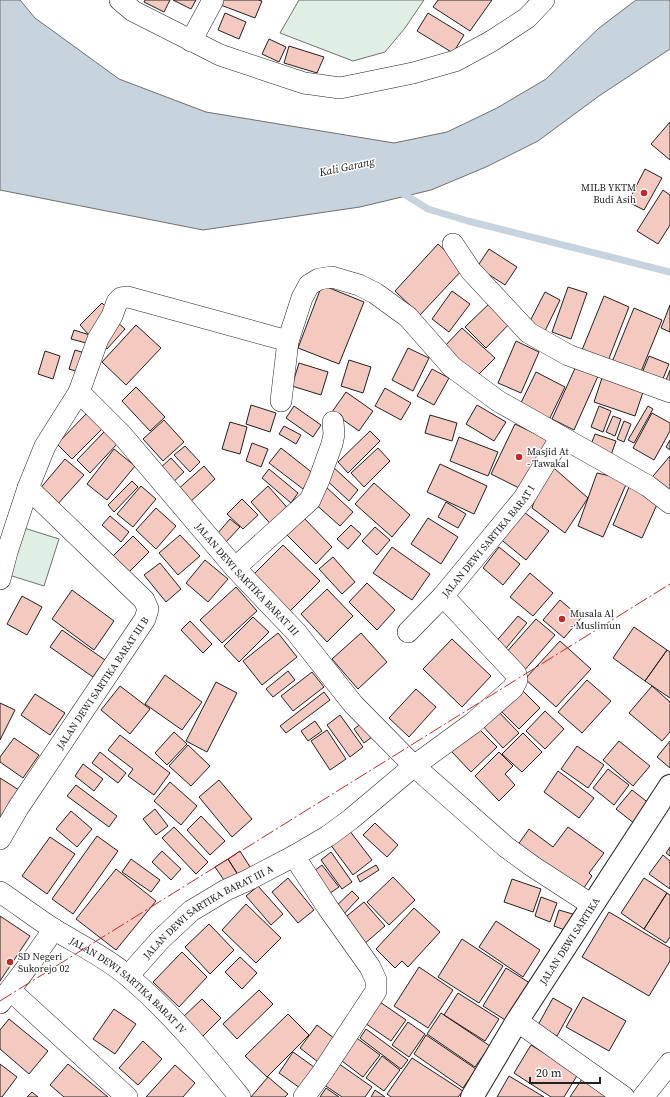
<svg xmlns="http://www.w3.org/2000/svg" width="670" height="1097" viewBox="0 0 670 1097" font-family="'Source Serif 4',serif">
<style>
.green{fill:#e0efe3;stroke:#6f6f6f}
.water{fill:#c7d3dd;stroke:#6f6f6f}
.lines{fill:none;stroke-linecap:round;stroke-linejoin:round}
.stream{stroke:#c7d3dd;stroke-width:7}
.building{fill:#f3c9c0;stroke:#222}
.minor-casing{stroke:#222;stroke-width:22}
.tertiary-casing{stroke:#222;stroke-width:24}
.minor{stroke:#fff;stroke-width:21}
.tertiary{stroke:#fff;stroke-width:22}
.power{stroke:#c62828;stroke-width:1;stroke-dasharray:14 3 2 3;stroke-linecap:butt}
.poi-dot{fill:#c62828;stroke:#fff;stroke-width:1.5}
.labels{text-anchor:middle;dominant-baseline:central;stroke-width:3;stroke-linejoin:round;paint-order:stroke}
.poi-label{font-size:10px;fill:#222;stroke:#fff;text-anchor:start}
.street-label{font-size:10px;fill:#222;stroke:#fff}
.water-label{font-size:11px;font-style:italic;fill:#222;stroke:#fff}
</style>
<rect width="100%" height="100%" fill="#fff"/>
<path class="green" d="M299,0H424L405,28L385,52L353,61L280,33Z
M24,528L59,539L44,586L9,575Z"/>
<path class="water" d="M0,0H20L35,18L119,79L206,112L394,143L447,132L497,108L546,79L599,28L636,0H670V49L599,96L538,141L486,167L431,190L360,207L203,230L0,190Z"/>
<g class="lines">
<path class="stream" d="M399,191L428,209L468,221L670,272"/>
</g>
<path class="building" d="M145,0H170L164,12L144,2Z
M173,0H196L191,9Z
M219,0H258L262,1L255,18L218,4Z
M438,0H492L470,31L433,7Z
M225,13L246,22L239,39L218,30Z
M428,13L464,35L453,53L417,31Z
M269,39L286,47L279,62L262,54Z
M289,46L324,57L317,73L284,63Z
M670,122V160L651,144Z
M645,169L662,178L644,210L628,202Z
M663,190L670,195V225L658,244L637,231Z
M438,244L464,268L420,315L395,291Z
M489,249L517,267L505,285L477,267Z
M322,285L364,302L339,364L298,348Z
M568,287L587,293L571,339L552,332Z
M452,291L470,304L449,332L432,319Z
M545,292L560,300L544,333L528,325Z
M604,296L629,307L606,366L580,355Z
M493,300L513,320L486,348L465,327Z
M102,303L112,313L89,335L80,325Z
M670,305V332L661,328Z
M634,308L662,320L638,379L610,367Z
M116,321L125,329L107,349L98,342Z
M136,325L161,348L126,385L102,362Z
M462,328L495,358L475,378L443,348Z
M74,330L93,336L90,344L71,339Z
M516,341L539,352L521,393L498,383Z
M408,348L429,358L413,391L392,380Z
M75,350L88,354L82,373L69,369Z
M45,351L60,356L53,379L38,374Z
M649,356L669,364L660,386L640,378Z
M349,360L371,367L363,393L341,386Z
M299,363L328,372L321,395L292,386Z
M577,364L599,374L574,430L552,419Z
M432,369L449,378L434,405L417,396Z
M670,370V387L664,385Z
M536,372L565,387L547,424L518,409Z
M604,372L645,386L635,416L594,402Z
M136,387L165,417L150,431L122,401Z
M385,388L411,403L401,420L375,406Z
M346,392L373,411L359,431L332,412Z
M251,405L276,413L270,432L246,424Z
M477,405L506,422L494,441L466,424Z
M294,406L321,425L313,437L286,418Z
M599,406L611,411L603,432L591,427Z
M648,406L653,409L634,443L628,440Z
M652,413L670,423V431L654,460L633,448Z
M86,414L102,429L72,459L57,444Z
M430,415L457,423L452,441L425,433Z
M613,416L621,419L615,436L606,432Z
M164,420L184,442L163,461L143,439Z
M624,421L631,424L624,442L617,439Z
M230,422L247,427L240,454L222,449Z
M515,424L548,440L523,490L491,474Z
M284,426L301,435L296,444L279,434Z
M105,431L118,443L90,473L77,460Z
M370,431L380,441L348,473L338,462Z
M595,434L616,441L611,455L590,447Z
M459,437L498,452L488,476L450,461Z
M670,440V450L666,447Z
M252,443L268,449L261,467L246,461Z
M185,446L200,462L190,472L174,455Z
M281,448L314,474L303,489L269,463Z
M378,448L390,461L364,487L351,473Z
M114,449L135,466L107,500L87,484Z
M670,456V499L648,482Z
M171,458L184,472L171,484L158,470Z
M65,459L84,475L56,506L38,491Z
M547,462L588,498L565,533L532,508Z
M440,464L487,486L474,514L427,492Z
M204,466L215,479L188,504L176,491Z
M332,466L358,490L349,501L322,476Z
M269,469L298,493L291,503L262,478Z
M597,473L628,480L603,537L578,526Z
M132,481L138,487L114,512L108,505Z
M374,483L410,515L392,537L355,504Z
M141,486L156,499L133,527L117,514Z
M268,486L292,513L275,529L251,502Z
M325,486L353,512L340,526L312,501Z
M629,487L659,500L642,538L613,525Z
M242,499L258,515L243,529L227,514Z
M446,502L466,514L458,528L438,517Z
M156,508L176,526L156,549L136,530Z
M520,509L549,531L526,560L498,537Z
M301,515L332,547L316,564L284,532Z
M110,516L129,532L121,542L102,525Z
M428,518L458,537L441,564L411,544Z
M230,519L240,527L226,542L217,534Z
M351,525L361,534L348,549L337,539Z
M375,527L390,540L377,555L362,541Z
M180,535L200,556L178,575L159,553Z
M133,536L149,552L129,572L113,556Z
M283,545L320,581L290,611L253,575Z
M392,547L430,574L412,600L373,573Z
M499,547L520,564L503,585L483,568Z
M333,557L355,582L342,594L319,569Z
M205,560L228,579L208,602L186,583Z
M160,563L181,589L166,602L144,575Z
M530,573L553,593L533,616L510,597Z
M367,583L395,610L377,630L349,602Z
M236,587L257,611L222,643L200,620Z
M327,589L353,616L327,642L301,614Z
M72,590L114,621L94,650L52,619Z
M22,596L42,607L27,635L7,624Z
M560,600L581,618L564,638L543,620Z
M518,616L527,623L503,652L494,644Z
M253,617L269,632L239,662L224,646Z
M536,619L555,635L523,672L504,655Z
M190,621L212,644L203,653L181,630Z
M634,627L667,650L645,681L613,658Z
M62,630L105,660L93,677L50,647Z
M278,633L297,657L262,685L243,661Z
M361,633L387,662L358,689L332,659Z
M452,639L491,676L462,707L423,669Z
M560,641L591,669L556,707L525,679Z
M667,650L670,652V698L645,681Z
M288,671L295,680L273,697L266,689Z
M312,672L324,687L293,711L281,696Z
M165,675L202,702L182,730L145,704Z
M587,680L611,701L582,733L558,712Z
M216,682L237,693L207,752L186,741Z
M120,686L150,709L130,734L101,710Z
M652,686L670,702V732L662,741L629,713Z
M416,689L436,707L409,737L389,718Z
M521,689L540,708L519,729L500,710Z
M324,692L330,700L286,733L280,726Z
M35,694L65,713L50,735L21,715Z
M0,703L15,710L0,740Z
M495,708L519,733L503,748L480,723Z
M545,711L564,729L545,749L526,731Z
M340,715L363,747L350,757L327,725Z
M315,721L322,731L308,741L301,731Z
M362,723L372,737L364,743L354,729Z
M476,726L497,747L471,772L451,751Z
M327,730L346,759L330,770L311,741Z
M174,732L187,744L167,765L155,753Z
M523,733L542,752L522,772L502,754Z
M120,735L170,773L154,795L128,776L133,769L108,750Z
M14,738L39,755L23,778L0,762V757Z
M619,741L650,766L633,786L603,760Z
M670,741V768L657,757Z
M188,745L210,766L191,786L169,766Z
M577,746L604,765L588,788L561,769Z
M100,752L126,773L118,783L92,763Z
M499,752L513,766L505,774L515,785L499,801L475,776Z
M83,764L103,779L94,791L75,776Z
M608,769L629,785L614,805L593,788Z
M558,771L594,798L579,818L544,792Z
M0,778L19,790L0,818Z
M219,780L252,819L232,837L199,797Z
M170,782L197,806L181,825L154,801Z
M76,785L117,816L109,827L67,796Z
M632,790L650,804L635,824L616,809Z
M155,809L168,826L156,835L143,819Z
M71,811L92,829L77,847L56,829Z
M201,816L225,841L210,855L187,830Z
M375,823L398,845L387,857L363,835Z
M174,827L208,862L196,874L162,838Z
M568,827L604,853L589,873L592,876L579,895L515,849L529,829L553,847Z
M349,830L372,860L353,875L330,844Z
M97,836L118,851L73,914L52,899Z
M50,837L75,854L47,894L22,876Z
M670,847V856L666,853Z
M162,851L181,869L171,880L152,862Z
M240,851L252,870L240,878L228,859Z
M331,852L352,882L342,889L321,860Z
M663,855L670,861V889L649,874Z
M131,859L160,880L151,892L122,872Z
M228,859L240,878L228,886L215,867Z
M322,865L339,887L326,896L310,874Z
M376,865L379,870L360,882L357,876Z
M116,869L156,901L116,950L76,919Z
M393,877L415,900L389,925L367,902Z
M288,878L314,910L298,923L272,892Z
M644,878L667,893L644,929L621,913Z
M512,879L541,889L533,912L504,902Z
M258,886L283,914L271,925L246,896Z
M352,891L359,898L341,917L333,909Z
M667,893L670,895V937L666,943L644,929Z
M541,897L557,903L550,922L535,916Z
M364,902L385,926L363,945L342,920Z
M246,904L281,938L256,963L222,930Z
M414,908L440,932L408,967L402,961L395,968L376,949Z
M559,910L576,915L570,932L554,926Z
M609,912L670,948V961L649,996L582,957Z
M0,916L30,936L0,981Z
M496,921L540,950L523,977L479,947Z
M209,924L234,950L210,974L185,947Z
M462,939L503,966L479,1003L438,977Z
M182,952L207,977L179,1007L153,982Z
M240,957L257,973L242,989L225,972Z
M419,967L453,990L428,1028L394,1006Z
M506,968L533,985L510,1023L483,1006Z
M259,990L273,1004L237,1039L223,1024Z
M458,993L499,1019L485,1041L444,1015Z
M583,997L626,1021L609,1051L566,1027Z
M553,998L572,1009L557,1036L538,1025Z
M202,999L221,1018L201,1038L182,1018Z
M377,1000L406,1020L391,1041L362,1021Z
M114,1009L136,1024L115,1054L93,1039Z
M441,1013L490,1046L475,1067L427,1034Z
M288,1014L309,1035L267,1077L245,1056Z
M9,1019L48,1051L29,1074L0,1049V1030Z
M408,1022L425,1034L409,1057L392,1045Z
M317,1025L335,1039L318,1062L300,1048Z
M366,1029L408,1060L401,1069L360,1038Z
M426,1035L476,1069L463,1088L414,1054Z
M354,1036L380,1055L363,1077L338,1058Z
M143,1041L162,1059L138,1085L119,1068Z
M531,1045L578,1074L564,1097H551L514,1073Z
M293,1052L314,1067L300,1088L279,1073Z
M382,1056L400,1070L384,1091L366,1078Z
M412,1058L463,1091L458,1097H391L387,1094Z
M335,1061L372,1087L365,1097H342L320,1082Z
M0,1064L17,1077L2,1097H0Z
M68,1064L108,1097H64L50,1085Z
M175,1065L195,1083L183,1097H146Z
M509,1076L544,1097H497Z
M268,1077L288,1094L285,1097H251Z
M582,1079L607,1097H570Z
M326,1088L339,1097H320Z
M375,1090L385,1097H371Z
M32,1092L38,1097H27Z"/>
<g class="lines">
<defs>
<g id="minor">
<path d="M120,0L133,11L220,55L304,83L340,88L413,73L455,61L490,42L527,18L544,0"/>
<path d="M191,41L213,0"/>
<path d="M453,244L471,271L529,333L568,355L670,392"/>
<path id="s1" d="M79,392L122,435L235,568L296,632L353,704L414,766L506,847L532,866L592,905"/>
<path d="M281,401L288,341L302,298L309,285L319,279L332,277L359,285L375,293L408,317L452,367L498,401L648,486L670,503"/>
<path d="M235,568L310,500L319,480L332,444L334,434L333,422"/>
<path d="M0,579L7,552L28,488L45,446L79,392L98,339L112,316L117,302L121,298L128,297L288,341"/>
<path d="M408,632L443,596"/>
<path id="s2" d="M0,839L18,808L145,619L148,609L144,600L28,488"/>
<path d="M294,856L328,908L370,967L376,980V991L322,1073L304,1097"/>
<path id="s3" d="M0,892C18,904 36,918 55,930C80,945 107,958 129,977C170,1012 206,1055 240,1097"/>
<path id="s4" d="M128,976L160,940L191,911L226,890L246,881L294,856L328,836L351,819L414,766L473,723L513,688L517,680L516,674L443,596L524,498L561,437"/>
<path d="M10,990L127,1097"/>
<path d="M0,1003L31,962L54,929"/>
<path d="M517,1021L624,1097"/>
<path d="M643,1097L670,1063"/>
</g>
<g id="tertiary">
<path id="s5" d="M472,1097L517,1021L670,786"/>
</g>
</defs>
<use href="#minor" class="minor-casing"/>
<use href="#tertiary" class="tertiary-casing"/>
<use href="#minor" class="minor"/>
<use href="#tertiary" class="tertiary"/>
<path class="power" d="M0,1001L670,584"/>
</g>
<g class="poi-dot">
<circle cx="644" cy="193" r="4"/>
<circle cx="519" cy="457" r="4"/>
<circle cx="562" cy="619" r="4"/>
<circle cx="10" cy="962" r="4"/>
</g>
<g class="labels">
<g class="poi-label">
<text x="636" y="187" text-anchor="end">MILB YKTM<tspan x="636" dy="12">Budi Asih</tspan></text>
<text x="527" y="451">Masjid At<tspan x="527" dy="12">- Tawakal</tspan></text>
<text x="570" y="613">Musala Al<tspan x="570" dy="12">- Muslimun</tspan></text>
<text x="18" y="956">SD Negeri<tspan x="18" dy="12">Sukorejo 02</tspan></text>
</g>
<g class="street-label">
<text stroke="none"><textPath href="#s4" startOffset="677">JALAN DEWI SARTIKA BARAT I</textPath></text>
<text stroke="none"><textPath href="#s1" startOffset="252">JALAN DEWI SARTIKA BARAT III</textPath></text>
<text stroke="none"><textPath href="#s2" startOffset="187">JALAN DEWI SARTIKA BARAT III B</textPath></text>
<text stroke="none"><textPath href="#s4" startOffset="104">JALAN DEWI SARTIKA BARAT III A</textPath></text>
<text stroke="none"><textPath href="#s5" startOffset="184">JALAN DEWI SARTIKA</textPath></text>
<text stroke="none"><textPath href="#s3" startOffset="159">JALAN DEWI SARTIKA BARAT IV</textPath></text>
</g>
<g class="water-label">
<text transform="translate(347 167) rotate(-12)">Kali Garang</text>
</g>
</g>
<path d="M530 1077v6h70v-6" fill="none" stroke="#222222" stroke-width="2"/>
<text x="536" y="1077" font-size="12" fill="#222222" stroke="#ffffff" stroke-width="3" paint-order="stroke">20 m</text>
</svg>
